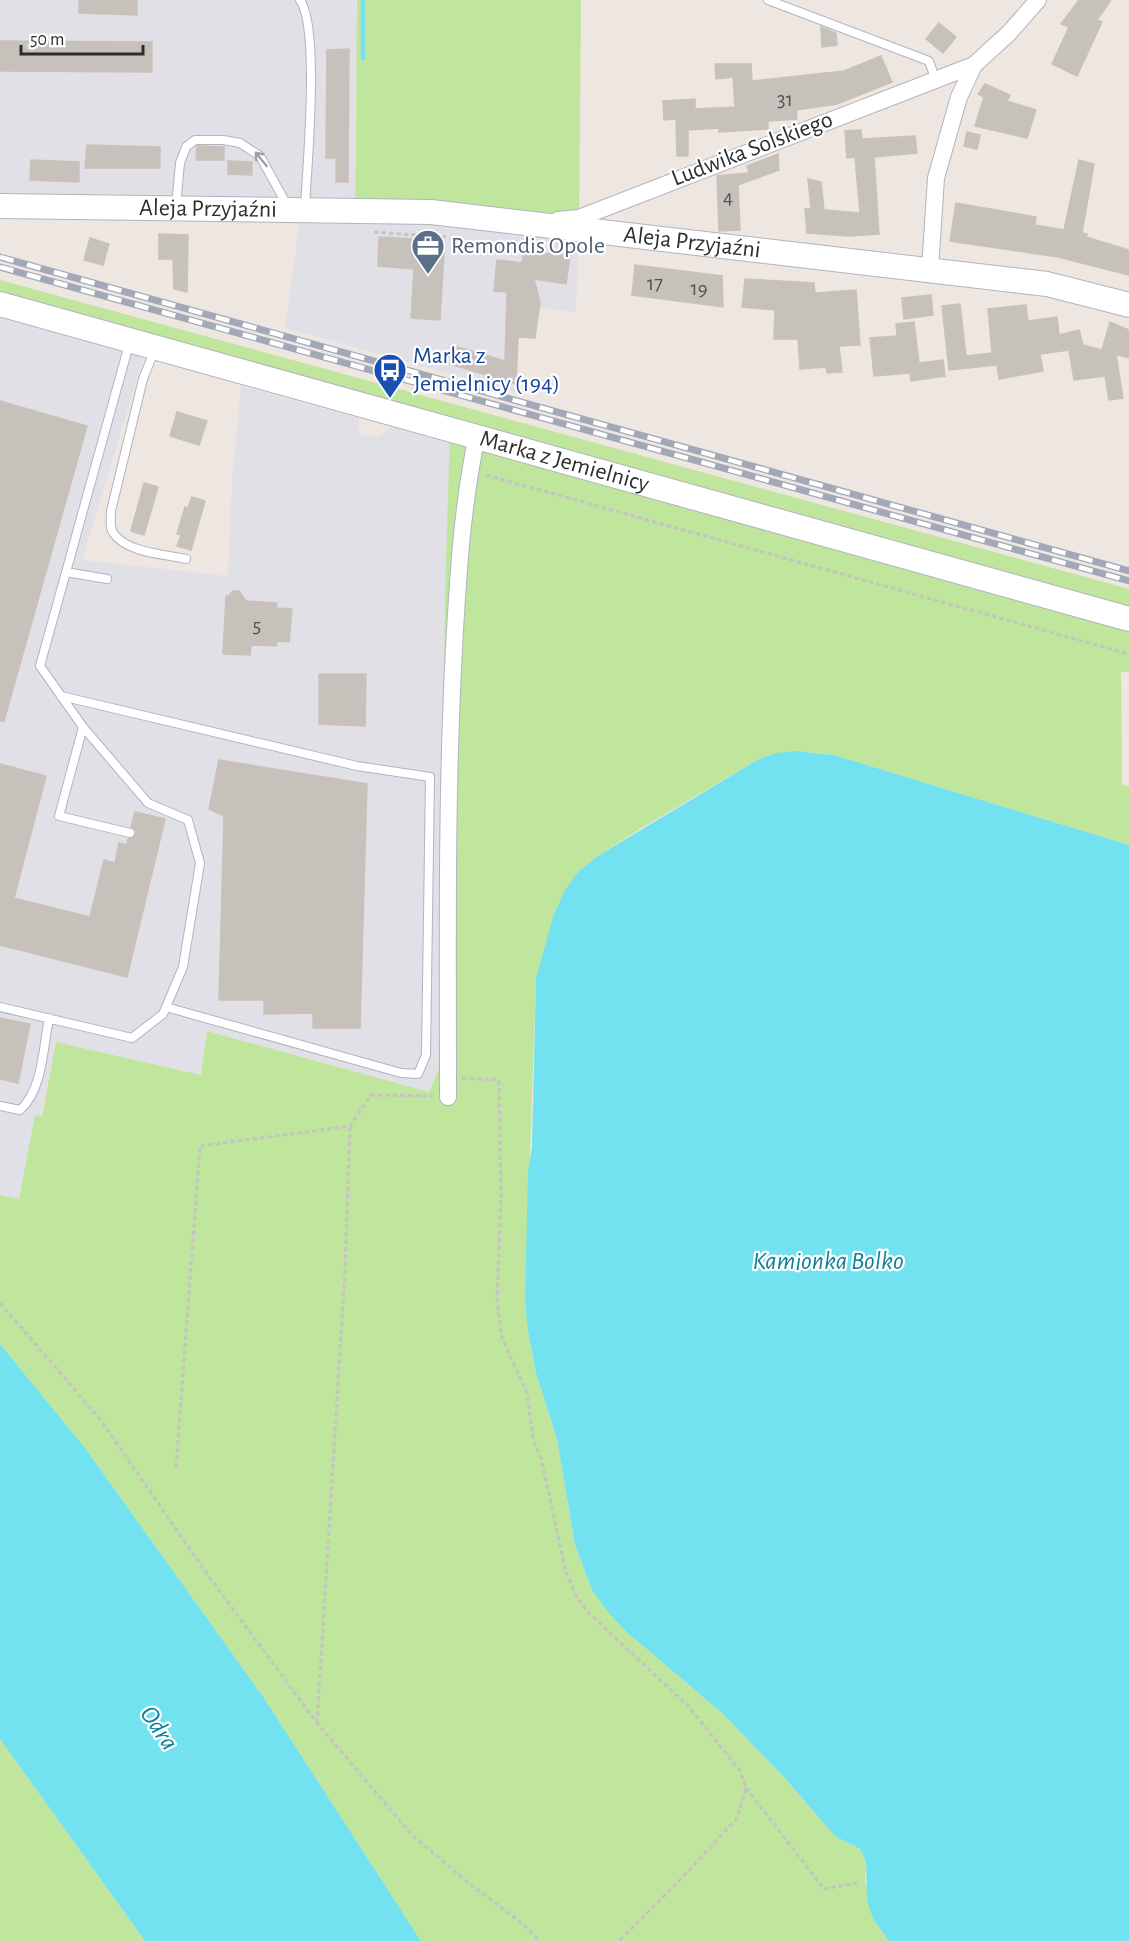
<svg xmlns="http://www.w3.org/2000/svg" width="1129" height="1941" viewBox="0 0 1129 1941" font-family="'Alegreya Sans',sans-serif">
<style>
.industrial{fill:#e1e0e7}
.green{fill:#c0e59c}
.water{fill:#73e2f0}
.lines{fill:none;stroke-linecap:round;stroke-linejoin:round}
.stream{stroke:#73e2f0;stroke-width:4.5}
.building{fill:#c7c1bb;stroke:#cac1b9;stroke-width:1.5}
.lane-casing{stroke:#b0b4bd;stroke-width:10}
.street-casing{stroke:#b0b4bd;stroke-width:18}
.secondary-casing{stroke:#b0b4bd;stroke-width:26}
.path{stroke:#c4c4c4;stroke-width:3;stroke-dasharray:4.5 3;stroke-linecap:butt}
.lane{stroke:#fff;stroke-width:8}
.street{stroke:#fff;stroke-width:16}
.secondary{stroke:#fff;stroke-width:24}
.rail-casing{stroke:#a2a8b7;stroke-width:7}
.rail{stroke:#fff;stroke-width:4.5;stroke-dasharray:14;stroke-linecap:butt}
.oneway{stroke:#a0a0a0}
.labels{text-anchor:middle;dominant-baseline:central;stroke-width:4.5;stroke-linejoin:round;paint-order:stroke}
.number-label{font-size:21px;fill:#545250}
.street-label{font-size:24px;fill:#2d2d2d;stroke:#fff}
.service-label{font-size:24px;fill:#4e5e75;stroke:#fff;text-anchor:start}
.transit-label{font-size:24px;fill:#164399;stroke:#fff;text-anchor:start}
.water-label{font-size:26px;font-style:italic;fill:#0c7f9a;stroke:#fff}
</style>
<rect width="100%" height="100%" fill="#eee6e0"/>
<path class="industrial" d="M0,0H357L354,167L579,230L576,312L519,305L515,392L285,328L301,211L0,206Z
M0,304L147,345L82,560L228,576L232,482L241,386L359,418V435L380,437L392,425L450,444L439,1069L429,1092L207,1031L202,1075L56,1042L41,1116H35L19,1200L0,1195Z"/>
<path class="green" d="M357,0H581L579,230L355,211Z
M0,280L1129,589V672H1121L1122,785L1129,786V845L834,755C807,751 785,750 759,759L638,830L596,857L577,873L536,979L525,1302L528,1331L536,1373L557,1439L575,1545L592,1590L629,1634L722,1713L783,1776L835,1836L860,1849L866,1862L865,1881L873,1919L889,1941H421L264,1698L85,1448L0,1344V1195L19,1199L35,1115L42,1116L56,1042L201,1075L207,1031L429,1092L439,1069L445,595L450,429L0,304Z
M0,1739L145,1941H0Z"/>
<path class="water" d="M796,751L834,755L1129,845V1941H889L873,1919L867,1900L866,1862L860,1849L835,1836L783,1776L722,1713L629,1634L608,1612L592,1590L575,1545L557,1439L536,1373L528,1331L525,1302L528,1173L532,1146L536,979L553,917L564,892L577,873L596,857L759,759L777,753Z
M0,1344L85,1448L264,1698L421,1941H145L0,1739Z"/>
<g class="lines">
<path class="stream" d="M363,0V58"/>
</g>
<path class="building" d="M79,0H137V15L79,13Z
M1079,0H1111L1097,20L1102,22L1077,76L1052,64L1069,27L1061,24Z
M939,23L956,37L943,53L926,39Z
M821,27L836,33L837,45L822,47Z
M0,41L152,42V72L0,71Z
M349,49L348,182H336V158H326L327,50Z
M881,56L892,82L837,104L796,110L797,119L768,121V129L719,132V128L688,130V156H677L676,119L664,120L663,101L695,99V109L735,107L733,77L716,79L715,64H751L752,81L844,71Z
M985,84L1010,95L1007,101L1036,110L1027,138L975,126L984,97L978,94Z
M861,130L862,139L915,136L917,153L874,157L879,234L849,236L807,233L805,209H811L808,179L821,182L824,210L860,213L855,157L847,158L845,131Z
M967,132L980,135L977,149L964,146Z
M87,145L160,147V168H85Z
M197,146L224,147V160H196Z
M778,154L779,170L738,185L740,230L719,231L717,176L749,173L747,166Z
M31,160L79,162V182L30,180Z
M1079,160L1094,164L1082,233L1087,234L1086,237L1129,250V275L1058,257L950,241L956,203L1036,217L1035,225L1064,230Z
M228,161L252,162V175L228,174Z
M159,234L188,235L187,292L174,289L173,259H159Z
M379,237L433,240L432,253H444L440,320L411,318L414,269L378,266Z
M90,238L109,244L103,265L84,260Z
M524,251L570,256L566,284L534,279L540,302L535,338L518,337L516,384L450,364L451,345L505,361L507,292L494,291L497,260L522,263Z
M635,265L722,276L723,307L632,295Z
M745,279L814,283L815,293L856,290L860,345L839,346L842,372L827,373L826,367L800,369L798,339H774L775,310L742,307Z
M931,295L933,315L904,319L902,298Z
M960,304L966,356L992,353L988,309L1026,305L1028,321L1057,317L1059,335L1079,330L1083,345L1102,350L1110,322L1129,330V358L1116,354L1123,398L1109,400L1105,376L1074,380L1069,350L1040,354L1043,371L999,379L997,365L949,370L942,306Z
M914,322L919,363L943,360L945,376L911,381L910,373L874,376L870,338L897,336L896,324Z
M0,401L87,426L4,721H0Z
M177,412L207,421L199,445L170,436Z
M144,483L158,487L144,535L131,531Z
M192,497L205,501L191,550L177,546L181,535L177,534L185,507L188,508Z
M233,591H239L246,601L277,603L276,608L292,609L289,642L277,641L276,646L251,645L250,655L223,654L226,596H229Z
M319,674H366L365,726L319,724Z
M219,760L367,784L360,1028H313V1013L264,1014V1000H219L224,816L209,809Z
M0,764L46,776L14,898L90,917L104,860L115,863L119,843L127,845L128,839L136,835V831L131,827L135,812L165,819L127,977L0,945Z
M0,1018L30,1024L18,1083L0,1079Z"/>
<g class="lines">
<defs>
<path id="lane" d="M300,0C320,28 307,168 305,207
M768,0L929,61L936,81
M176,206L180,163L186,147L195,140H223L240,143L260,156L288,207
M155,349L143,379L111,511C111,518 109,528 114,534C128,553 165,554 186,559
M66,572L107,579
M61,696L357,766L430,777L426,1055L418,1074L401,1073L166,1007
M83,727L59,816L130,833
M0,1007L132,1038L163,1014L183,967L200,863L188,820L148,803L83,727L40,666L130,341
M0,1106L20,1110C43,1090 43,1047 49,1018"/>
<path id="street" d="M558,220L579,218L974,65L1009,33L1038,0
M930,270L936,178L959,97L974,65
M448,1097C448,947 446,797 454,648C458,577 462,505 477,436"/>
<g id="secondary">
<path id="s1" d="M0,206L431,212L1047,284L1129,305"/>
<path id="s2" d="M0,304L1129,619"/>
</g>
</defs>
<use href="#lane" class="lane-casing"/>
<use href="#street" class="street-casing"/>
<use href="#secondary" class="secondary-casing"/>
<path class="path" d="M374,232L443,237L448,234
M486,475L1129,654
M462,1078L499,1080L501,1196L497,1301L502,1338L527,1393L533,1439L541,1458L566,1572L577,1598L589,1613L689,1707L740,1771L746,1788L737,1818L679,1881L619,1941
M0,1303L100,1419L207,1574L317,1723L411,1834L465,1880L524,1925L540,1941
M176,1467L200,1146L350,1126L371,1095L434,1096
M317,1723L345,1271L350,1126
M746,1788L824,1889L857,1883"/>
<use href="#lane" class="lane"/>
<use href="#street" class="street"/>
<use href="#secondary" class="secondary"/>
<defs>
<path id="rail" d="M0,257L1129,571
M0,267L1129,581"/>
</defs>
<use href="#rail" class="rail-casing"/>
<use href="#rail" class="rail"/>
</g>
<defs><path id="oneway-shaft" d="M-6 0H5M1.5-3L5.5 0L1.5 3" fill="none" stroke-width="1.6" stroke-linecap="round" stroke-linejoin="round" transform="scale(1.5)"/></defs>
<use class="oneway" href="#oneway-shaft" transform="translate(261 159) rotate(-129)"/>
<defs>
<symbol id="office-pin" viewBox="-11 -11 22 30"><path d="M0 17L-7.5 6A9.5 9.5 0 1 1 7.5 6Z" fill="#5c6f8a" stroke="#fff"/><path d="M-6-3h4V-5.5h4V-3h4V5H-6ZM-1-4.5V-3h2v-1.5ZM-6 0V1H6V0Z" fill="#fff"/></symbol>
<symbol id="bus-pin" viewBox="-11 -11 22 30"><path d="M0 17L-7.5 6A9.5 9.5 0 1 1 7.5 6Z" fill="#1a4fb4" stroke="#fff"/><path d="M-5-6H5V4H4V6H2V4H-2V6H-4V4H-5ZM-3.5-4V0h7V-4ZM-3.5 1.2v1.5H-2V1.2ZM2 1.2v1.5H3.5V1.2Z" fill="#fff"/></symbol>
</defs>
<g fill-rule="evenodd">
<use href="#office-pin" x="409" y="227" width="38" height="52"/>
<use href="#bus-pin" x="371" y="351" width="38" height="52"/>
</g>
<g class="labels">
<g class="number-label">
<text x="785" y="99">31</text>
<text x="728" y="197">4</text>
<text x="655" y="283">17</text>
<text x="699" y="288">19</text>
<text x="257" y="625">5</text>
</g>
<g class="street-label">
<text transform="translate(752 149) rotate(-21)">Ludwika Solskiego</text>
<text stroke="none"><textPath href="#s1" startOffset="208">Aleja Przyjaźni</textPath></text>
<text stroke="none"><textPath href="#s1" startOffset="694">Aleja Przyjaźni</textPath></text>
<text stroke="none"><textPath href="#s2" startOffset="586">Marka z Jemielnicy</textPath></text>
</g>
<g class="service-label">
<text x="451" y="246">Remondis Opole</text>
</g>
<g class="transit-label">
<text x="413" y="356">Marka z<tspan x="413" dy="28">Jemielnicy (194)</tspan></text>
</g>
<g class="water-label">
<text x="828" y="1261">Kamionka Bolko</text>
<text transform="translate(159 1728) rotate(56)">Odra</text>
</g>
</g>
<path d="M21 45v9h122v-9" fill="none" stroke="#2d2d2d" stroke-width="3"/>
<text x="30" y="45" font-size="18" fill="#2d2d2d" stroke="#ffffff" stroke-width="4.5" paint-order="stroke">50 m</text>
</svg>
